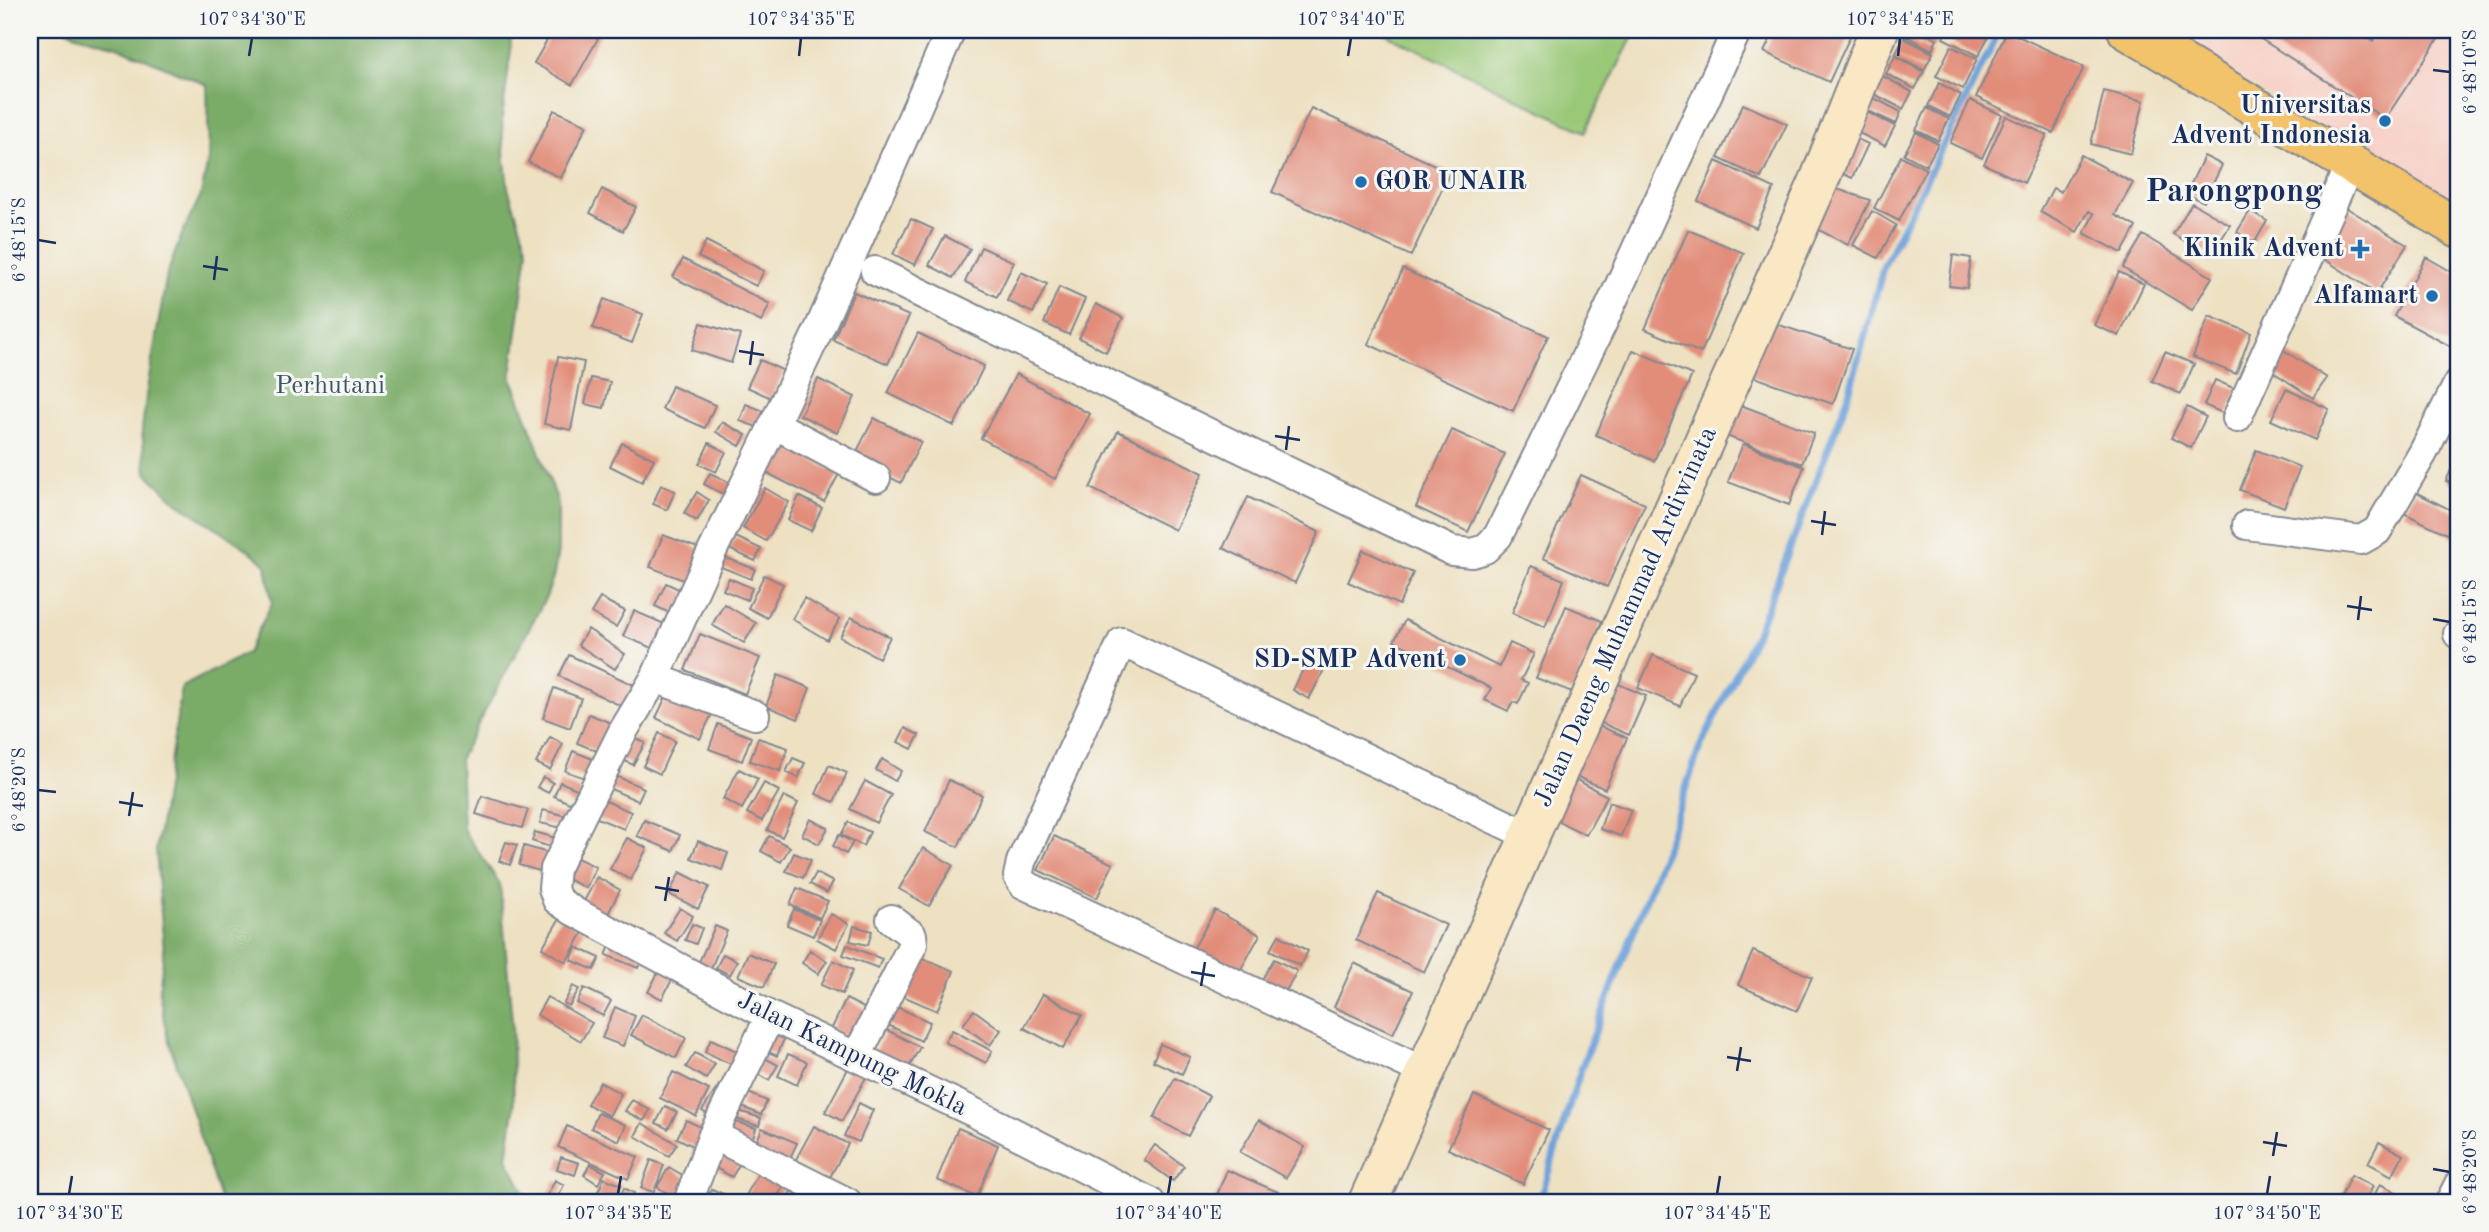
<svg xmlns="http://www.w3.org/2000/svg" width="2489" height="1232" viewBox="0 0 2489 1232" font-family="'Old Standard TT',serif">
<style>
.built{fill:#f7d1c7}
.green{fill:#99c877;stroke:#5a7c6a;stroke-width:2}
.forest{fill:#7aac68;stroke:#4a6e63;stroke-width:2}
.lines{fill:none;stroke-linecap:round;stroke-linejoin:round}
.stream{stroke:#6fa2da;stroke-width:7}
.building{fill:#e28d7a}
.street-casing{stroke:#848890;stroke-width:32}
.secondary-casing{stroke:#848890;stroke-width:42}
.primary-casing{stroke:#848890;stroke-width:42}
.street{stroke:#fff;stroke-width:28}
.secondary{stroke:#fae7c3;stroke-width:38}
.primary{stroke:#f2c36a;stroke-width:38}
.ticks{fill:none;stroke:#1b2f5e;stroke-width:2.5}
.poi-dot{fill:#1f6fb2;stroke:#f6f6f2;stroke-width:2.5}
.labels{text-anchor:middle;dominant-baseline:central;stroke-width:6;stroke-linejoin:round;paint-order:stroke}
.poi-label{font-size:26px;font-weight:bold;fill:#1b2f5e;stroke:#f6f6f2;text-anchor:end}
.park-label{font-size:26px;fill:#3a5564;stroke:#f6f6f2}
.street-label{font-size:26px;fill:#1b2f5e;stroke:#f6f6f2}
.district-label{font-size:33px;font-weight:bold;fill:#1b2f5e;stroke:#f6f6f2}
.neatline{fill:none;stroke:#1b2f5e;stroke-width:2.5}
.ticks-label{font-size:18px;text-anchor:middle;fill:#1b2f5e}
</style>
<rect width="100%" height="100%" fill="#f6f6f2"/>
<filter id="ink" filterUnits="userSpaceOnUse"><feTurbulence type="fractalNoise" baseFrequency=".0143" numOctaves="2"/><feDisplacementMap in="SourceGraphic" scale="14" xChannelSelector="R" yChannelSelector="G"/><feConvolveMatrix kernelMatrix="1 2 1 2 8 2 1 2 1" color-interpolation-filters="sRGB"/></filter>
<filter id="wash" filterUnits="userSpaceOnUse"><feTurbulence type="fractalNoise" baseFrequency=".00686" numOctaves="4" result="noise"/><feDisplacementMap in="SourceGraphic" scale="28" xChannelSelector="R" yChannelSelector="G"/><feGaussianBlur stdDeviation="1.57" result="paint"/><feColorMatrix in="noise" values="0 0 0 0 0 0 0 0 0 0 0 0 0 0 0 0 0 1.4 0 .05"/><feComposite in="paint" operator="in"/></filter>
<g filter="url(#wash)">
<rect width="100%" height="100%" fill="#eee1c2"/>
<path class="built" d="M2163,30H2459V213Z"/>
<path class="green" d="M1378,30H1636L1585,132Z"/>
<path class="forest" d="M68,30H510L511,51L502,118L503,142L508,188L528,250L511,376L558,502V551L554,574L547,595L460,758L463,829L500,884L512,1021L514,1109L507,1158L529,1202H221L167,1035L159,992L164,950L156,850L182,687L247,653L272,603L266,565L250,551L175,501L146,473L142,430L147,389L167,274L182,234L201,195L209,156L207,85L117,46L76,35Z"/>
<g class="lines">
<path class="stream" d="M1539,1202L1582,1066L1663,855L1700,747L1760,626L1848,397L1884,265L2000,30"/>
</g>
<g id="blocks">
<path class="building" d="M553,30H591L600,35L572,85L534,63Z
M1775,30H1853L1829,82L1764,52Z
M1906,30H1920L1937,39L1932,50L1904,35Z
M1947,30H1992L1978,56L1943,38Z
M2247,30H2355L2373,41L2380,30H2444L2385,119Z
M2007,31L2084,67L2053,133L1976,97Z
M1904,38L1933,53L1924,70L1895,55Z
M1951,46L1977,59L1963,89L1936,76Z
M1895,56L1924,72L1915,89L1886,74Z
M1883,76L1912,92L1903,109L1874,94Z
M1939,83L1961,95L1950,117L1928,106Z
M2104,91L2144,101L2131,154L2091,144Z
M1872,97L1901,112L1896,124L1866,110Z
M1970,100L2002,115L1982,158L1950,143Z
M1743,104L1787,124L1761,178L1718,158Z
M1311,108L1450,172L1411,256L1272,192Z
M1927,108L1949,119L1938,141L1916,130Z
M554,110L587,125L561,178L528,162Z
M1865,111L1895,126L1885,146L1855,131Z
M2006,116L2047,135L2024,183L1984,164Z
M1916,132L1938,144L1926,166L1904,154Z
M1853,137L1868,144L1852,178L1837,171Z
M2081,155L2133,183L2115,215L2136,227L2122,253L2084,233L2094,214L2089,211L2077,232L2040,212L2053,188L2061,192Z
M1901,156L1926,169L1899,221L1874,208Z
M2204,156L2222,165L2204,202L2186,194Z
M1716,161L1774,188L1756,228L1698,201Z
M1834,188L1870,200L1848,245L1813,227Z
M602,189L636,207L623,231L590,213Z
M2192,203L2230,225L2211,256L2173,234Z
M2342,205L2407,245L2377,293L2313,252Z
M1872,211L1896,225L1878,258L1853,245Z
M2250,211L2267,221L2255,242L2237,232Z
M911,219L933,229L915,265L893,254Z
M1688,230L1744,253L1701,353L1645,329Z
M2143,235L2212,277L2192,310L2123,268Z
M945,236L970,249L953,278L929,265Z
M706,241L764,271L756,286L698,257Z
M981,247L1014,262L997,297L965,282Z
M1953,255L1971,258L1967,288L1949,286Z
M2426,257L2459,276V351L2394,316Z
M683,259L770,304L761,322L673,277Z
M1403,269L1548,336L1513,411L1368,344Z
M1021,272L1047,284L1033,313L1007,301Z
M2119,272L2144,284L2119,336L2094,325Z
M1059,287L1085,299L1069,335L1044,323Z
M854,292L909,316L888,364L833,340Z
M604,299L643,314L632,343L593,328Z
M1096,304L1123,318L1106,352L1079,338Z
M2209,316L2251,333L2236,374L2193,357Z
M1770,322L1852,349L1833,404L1751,376Z
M701,323L740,335L731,363L692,350Z
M918,333L984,366L954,426L888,393Z
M1633,350L1692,375L1654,461L1596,435Z
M2283,350L2327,378L2313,398L2270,370Z
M2165,352L2194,364L2181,394L2152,381Z
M558,357L584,362L571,430L544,424Z
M760,360L784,371L771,398L747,387Z
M1016,374L1090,414L1055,479L981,438Z
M591,378L610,382L604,408L585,404Z
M818,379L855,397L837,433L800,415Z
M2215,380L2238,390L2227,415L2204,405Z
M672,386L715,405L705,428L662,409Z
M2286,389L2329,409L2315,440L2271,420Z
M746,404L771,414L765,430L740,421Z
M1738,404L1814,433L1802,464L1726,436Z
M2187,407L2206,417L2191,448L2171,438Z
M874,418L921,442L901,483L853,459Z
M722,422L746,435L740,446L716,432Z
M1452,430L1505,454L1468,532L1416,507Z
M1118,431L1203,473L1175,530L1090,488Z
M622,443L654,459L642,482L610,466Z
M709,443L726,452L716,472L699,464Z
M780,444L839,474L824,502L765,472Z
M1743,444L1804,467L1789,505L1728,482Z
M2256,450L2300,467L2284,507L2240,490Z
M2459,453V487L2446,481Z
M710,473L737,486L730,498L704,484Z
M1581,475L1645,504L1607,587L1543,558Z
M661,485L675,491L667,510L653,504Z
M765,488L789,502L766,541L743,528Z
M697,492L709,500L697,521L684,513Z
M2415,492L2459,514V540L2404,513Z
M799,496L822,508L811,531L788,520Z
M1248,497L1319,532L1295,583L1223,548Z
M663,535L703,550L691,583L650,567Z
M736,537L761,549L755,561L729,549Z
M1363,550L1413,573L1399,605L1348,582Z
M724,557L755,569L751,579L721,567Z
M1531,566L1564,580L1545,627L1512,613Z
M764,575L783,584L767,618L748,608Z
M729,578L752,588L747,600L723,590Z
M666,583L687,593L676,616L655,606Z
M600,598L625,611L616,627L591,613Z
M804,598L840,619L827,640L792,619Z
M724,604L756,623L744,643L712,625Z
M1566,606L1602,621L1572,692L1536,678Z
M634,611L674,628L664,653L623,636Z
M851,617L890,637L879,658L840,637Z
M1405,620L1499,667L1510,643L1534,654L1521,680L1528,683L1518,704L1513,702L1508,711L1485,700L1491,688L1394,641Z
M588,629L625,654L615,669L578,645Z
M700,634L760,658L745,694L685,670Z
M569,655L634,685L623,707L559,676Z
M1653,655L1694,673L1680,706L1638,688Z
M1308,659L1325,668L1309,699L1293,690Z
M778,675L810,688L798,719L766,706Z
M1614,682L1646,696L1629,735L1597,721Z
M554,688L581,698L570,728L543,718Z
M669,690L713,712L700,739L656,718Z
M589,714L616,725L604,754L577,743Z
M1593,723L1627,738L1605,789L1571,774Z
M718,724L751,737L742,761L709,749Z
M905,728L919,735L912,749L898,742Z
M659,733L675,741L660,774L643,766Z
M550,737L563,744L550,770L536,763Z
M633,737L645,743L633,765L621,759Z
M758,738L788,748L780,771L750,761Z
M573,751L600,762L593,781L565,771Z
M793,758L805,763L798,778L786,772Z
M882,759L901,771L895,781L876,770Z
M829,765L847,773L834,802L816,794Z
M739,769L758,779L742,809L723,799Z
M611,774L644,788L638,801L606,787Z
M543,777L553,783L548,793L537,787Z
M1571,777L1607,796L1586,835L1550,817Z
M949,780L982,795L958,847L925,832Z
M865,781L891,795L876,823L850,809Z
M560,782L582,791L576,806L554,796Z
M764,783L779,791L762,821L747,813Z
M482,796L528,810L522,828L476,814Z
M784,796L798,803L782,837L767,830Z
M599,798L631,812L624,829L592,816Z
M1609,802L1631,810L1621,836L1600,829Z
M543,810L574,818L571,830L540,823Z
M810,819L828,828L819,844L802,835Z
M644,820L680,835L673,851L637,836Z
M848,822L870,832L863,846L841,835Z
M535,832L562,840L559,850L532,841Z
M839,835L853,842L846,854L833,846Z
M769,836L790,847L781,862L761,851Z
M1054,836L1113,864L1097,898L1038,870Z
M627,838L647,848L631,880L610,869Z
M698,841L728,853L722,870L691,858Z
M506,842L517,845L510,865L499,861Z
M524,846L555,855L550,874L519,865Z
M923,848L953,865L929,906L899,889Z
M794,853L811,860L803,878L786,871Z
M577,858L596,867L586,888L567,879Z
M680,872L709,887L698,909L669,894Z
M816,873L833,882L827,893L810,884Z
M597,877L620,890L607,916L583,903Z
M797,888L828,901L820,918L790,905Z
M1378,893L1446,925L1424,972L1356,940Z
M680,908L693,916L677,941L664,933Z
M794,909L820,920L813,936L787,925Z
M1215,910L1260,935L1237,976L1192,951Z
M831,914L849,924L836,949L817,939Z
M560,918L584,931L566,962L542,948Z
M692,924L702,928L696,944L685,940Z
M715,926L727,931L711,968L699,962Z
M854,926L872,931L868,945L850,941Z
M1279,935L1308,951L1300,966L1270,950Z
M612,942L644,955L638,968L606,955Z
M847,945L882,959L878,968L843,955Z
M576,947L600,958L594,970L571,960Z
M810,950L827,961L818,974L802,963Z
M1753,951L1812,977L1797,1011L1738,985Z
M748,953L774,964L764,987L738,976Z
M723,954L737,961L730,975L716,968Z
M920,957L954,971L937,1011L903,996Z
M1274,959L1297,971L1282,998L1259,985Z
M833,960L853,970L842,994L821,985Z
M1354,963L1413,991L1393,1034L1334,1007Z
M661,967L675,974L662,999L648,992Z
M573,986L579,989L569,1006L564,1003Z
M584,988L611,1001L603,1016L577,1003Z
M1043,994L1082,1015L1063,1049L1024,1028Z
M547,997L592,1023L581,1041L537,1015Z
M846,999L870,1011L856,1042L831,1030Z
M615,1007L635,1016L623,1046L602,1038Z
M897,1007L930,1022L921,1041L888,1025Z
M974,1010L1001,1030L990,1045L963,1025Z
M642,1015L686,1038L676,1058L631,1035Z
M887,1030L920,1047L907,1071L874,1052Z
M952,1030L992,1051L986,1063L945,1042Z
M769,1033L784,1039L777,1056L762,1049Z
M711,1039L743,1054L737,1067L705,1052Z
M1160,1044L1190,1057L1182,1074L1153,1061Z
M695,1053L715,1064L706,1079L686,1067Z
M788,1054L807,1062L797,1085L778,1076Z
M763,1057L778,1065L769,1080L755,1072Z
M851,1063L869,1072L842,1121L825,1112Z
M673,1072L709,1090L696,1116L660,1098Z
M1175,1078L1209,1096L1188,1136L1154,1118Z
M600,1082L621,1094L609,1116L587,1104Z
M719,1085L729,1091L712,1117L702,1111Z
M746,1092L767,1101L761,1115L740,1106Z
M1474,1095L1549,1130L1523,1184L1448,1149Z
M632,1100L650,1110L644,1121L625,1111Z
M859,1103L873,1110L859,1142L844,1136Z
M665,1106L677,1112L668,1129L656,1123Z
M732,1109L761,1118L759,1126L729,1117Z
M598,1113L626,1125L619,1141L591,1128Z
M686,1120L707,1130L697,1148L677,1138Z
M729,1120L756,1128L750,1148L723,1140Z
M1259,1120L1305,1147L1286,1178L1240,1152Z
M642,1123L677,1144L669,1156L635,1136Z
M567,1126L638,1157L628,1179L558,1147Z
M814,1126L848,1144L829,1179L795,1161Z
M762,1128L797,1143L787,1165L753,1151Z
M958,1128L998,1145L977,1197L937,1180Z
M2379,1142L2403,1155L2392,1176L2368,1163Z
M1155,1145L1184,1166L1173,1181L1144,1160Z
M723,1147L743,1158L732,1177L712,1166Z
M561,1157L579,1163L575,1175L557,1169Z
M651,1160L664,1165L654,1192L641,1188Z
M590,1164L605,1172L598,1184L584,1175Z
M669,1167L689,1179L677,1199L657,1187Z
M760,1170L785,1184L774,1202H746L743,1201Z
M1227,1170L1278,1192L1273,1202H1214Z
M2351,1175L2373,1186L2365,1202H2349L2340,1198Z
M604,1178L621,1185L613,1202L596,1196Z
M555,1180L564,1185L555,1202H544Z
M2380,1184L2400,1194L2396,1202H2371Z
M624,1188L634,1193L630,1202H618Z
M712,1189L730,1197L728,1202H705Z
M791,1191L815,1202H786Z"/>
</g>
</g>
<g filter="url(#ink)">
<use href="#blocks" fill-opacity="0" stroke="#848890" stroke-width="2"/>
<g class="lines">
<defs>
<path id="street" d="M951,30L820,327L774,424L709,558L655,678L622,733L555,869L553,888L557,900L573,911L770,1016L971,1111L1150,1202
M875,271L1452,551L1472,553L1485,549L1498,536L1601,326L1737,30
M2237,418L2350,164
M774,424L876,478
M2247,525L2361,540L2377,531L2423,453L2459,382
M2458,634L2459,635
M655,678L755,715
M857,1056L913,944L912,935L891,919
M1425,1072L1023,884L1018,876L1021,862L1122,642L1530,836
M713,1135L847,1202
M688,1202L713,1135L770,1016
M2450,1202L2459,1184"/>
<path id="secondary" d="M1368,1202L1819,181L1879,30"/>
<path id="primary" d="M2127,30L2459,229"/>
</defs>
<use href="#street" class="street-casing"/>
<use href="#secondary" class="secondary-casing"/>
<use href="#primary" class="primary-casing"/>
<use href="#street" class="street"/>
<use href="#secondary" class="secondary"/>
<use href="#primary" class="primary"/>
</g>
</g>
<path class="ticks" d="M249,56L252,38M799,56L801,38M1348,56L1351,38M1898,56L1900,38M2433,70L2450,72M38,240L56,243M203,266L228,270M214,280L217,256M739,351L764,355M750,365L753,341M1275,436L1300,440M1286,450L1289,426M1811,521L1836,525M1822,535L1825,511M2347,606L2372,610M2433,619L2450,622M2358,620L2361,596M38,790L56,792M119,802L143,806M129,816L133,792M655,887L679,891M665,901L669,877M1191,972L1215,976M1201,986L1205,962M1727,1057L1751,1061M1737,1071L1741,1047M2263,1142L2287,1146M2273,1156L2277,1132M2433,1169L2450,1172M69,1194L72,1176M618,1194L621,1176M1168,1194L1171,1176M1717,1194L1720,1176M2267,1194L2270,1176"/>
<g class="poi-dot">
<circle cx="2385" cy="121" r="7"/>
<circle cx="1361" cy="182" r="7"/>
<path d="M2356.5 238.5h7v7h7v7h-7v7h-7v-7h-7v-7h7z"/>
<circle cx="2432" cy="296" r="7"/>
<circle cx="1460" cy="660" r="7"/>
</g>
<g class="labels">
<g class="poi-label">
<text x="2371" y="106">Universitas<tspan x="2371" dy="30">Advent Indonesia</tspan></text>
<text x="1375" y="182" text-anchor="start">GOR UNAIR</text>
<text x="2344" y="249">Klinik Advent</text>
<text x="2418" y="296">Alfamart</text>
<text x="1446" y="660">SD-SMP Advent</text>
</g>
<g class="park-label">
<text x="330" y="386">Perhutani</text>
</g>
<g class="street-label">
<text transform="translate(1626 617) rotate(-66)">Jalan Daeng Muhammad Ardiwinata</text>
<text transform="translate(852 1054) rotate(26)">Jalan Kampung Mokla</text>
</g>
<g class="district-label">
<text x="2234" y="192">Parongpong</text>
</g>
</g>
<rect width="2489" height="1232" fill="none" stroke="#f6f6f2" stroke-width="77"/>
<rect x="38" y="38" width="2412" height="1156" class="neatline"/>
<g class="ticks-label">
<text x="252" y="25">107°34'30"E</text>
<text x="801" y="25">107°34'35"E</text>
<text x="1351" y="25">107°34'40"E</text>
<text x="1900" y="25">107°34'45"E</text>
<text transform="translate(2470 72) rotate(-90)" y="6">6°48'10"S</text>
<text transform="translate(19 240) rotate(-90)" y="6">6°48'15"S</text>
<text transform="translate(2470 622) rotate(-90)" y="6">6°48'15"S</text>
<text transform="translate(19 790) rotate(-90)" y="6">6°48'20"S</text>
<text transform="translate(2470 1172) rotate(-90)" y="6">6°48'20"S</text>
<text x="69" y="1219">107°34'30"E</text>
<text x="618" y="1219">107°34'35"E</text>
<text x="1168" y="1219">107°34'40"E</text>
<text x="1717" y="1219">107°34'45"E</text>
<text x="2267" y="1219">107°34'50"E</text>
</g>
</svg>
